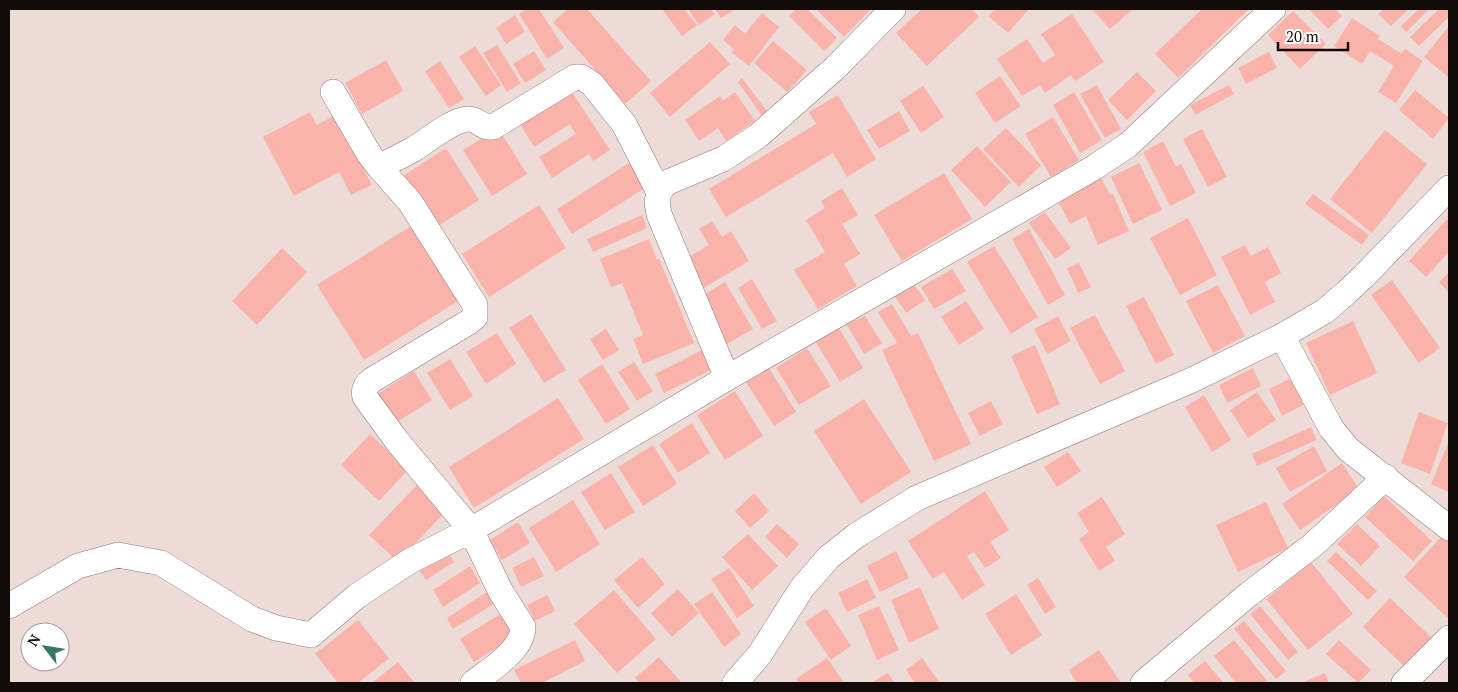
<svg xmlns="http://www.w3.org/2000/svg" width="1458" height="692" viewBox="0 0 1458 692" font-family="'PT Serif',serif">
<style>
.building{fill:#f9b3aa}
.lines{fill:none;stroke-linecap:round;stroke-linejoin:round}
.minor-casing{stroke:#8d7c7a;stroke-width:26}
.minor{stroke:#fff;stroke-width:25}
</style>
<rect width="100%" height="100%" fill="#eddbd8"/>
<path class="building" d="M527,9H539L564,48L547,59L519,14Z
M568,9H587L651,81L625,104L553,22Z
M662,9H684L697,25L682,36Z
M688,9H711L715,14L699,25Z
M715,9H735L721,18Z
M796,9H807L837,38L824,51L789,16Z
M816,9H871L844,37Z
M922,9H972L979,17L927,66L896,33Z
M995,9H1029L1008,33L988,16Z
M1092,9H1133L1110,29Z
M1202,9H1249L1178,78L1155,54Z
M1309,9H1335L1342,16L1328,29Z
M1384,9H1409L1391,26L1378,14Z
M1419,9H1429L1406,32L1401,26Z
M1439,9H1449V17L1419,46L1410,37Z
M1293,11L1326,44L1300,69L1268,35Z
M762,13L779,27L749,66L731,52L734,49L723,40L735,25L745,34Z
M1072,14L1104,62L1075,81L1071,75L1045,93L1040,85L1022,96L997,59L1027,39L1043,63L1055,55L1041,34Z
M515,15L525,32L506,44L496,28Z
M1352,18L1380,36L1378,39L1402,54L1405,49L1423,61L1396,103L1378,92L1394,66L1370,51L1362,64L1334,46Z
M1449,26V76L1448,77L1424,57Z
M773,41L807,70L787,92L754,63Z
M710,42L730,64L670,117L650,93Z
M497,45L521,83L507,92L483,53Z
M475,46L501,85L486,96L459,57Z
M534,51L546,70L525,83L513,64Z
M1269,52L1277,68L1246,84L1238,68Z
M386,60L403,91L362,114L345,83Z
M440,61L464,99L449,108L425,71Z
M1137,72L1156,91L1127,120L1108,100Z
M1000,76L1021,106L995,123L975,93Z
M742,78L770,115L764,119L738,82Z
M1097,85L1121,129L1105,138L1080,94Z
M1229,85L1234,94L1195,115L1190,105Z
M923,86L944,117L921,133L900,101Z
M1415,90L1449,118L1433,139L1399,110Z
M572,92L610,150L593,161L589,154L552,178L539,157L576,134L570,124L534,147L520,124Z
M735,92L755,121L726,141L718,128L699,141L685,120L720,96L723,101Z
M1074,92L1102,140L1080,153L1053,105Z
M838,95L876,159L847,177L833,153L726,217L709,189L816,124L809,112Z
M899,111L910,131L879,149L867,130Z
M310,112L317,125L335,115L372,185L351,195L339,172L294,196L263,137Z
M1053,117L1079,160L1051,177L1025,134Z
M498,128L527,174L492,196L463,150Z
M1006,128L1041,165L1019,187L983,149Z
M1202,129L1227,177L1208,187L1183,139Z
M1385,130L1427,164L1372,233L1330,199Z
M1163,141L1176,167L1181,164L1196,193L1170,206L1143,152Z
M977,146L1011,182L985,207L951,170Z
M446,148L479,200L435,228L403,176Z
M629,163L645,188L572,234L557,209Z
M1139,163L1162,210L1133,224L1111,177Z
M944,173L972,219L902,261L874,215Z
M1101,178L1110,195L1113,194L1129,231L1098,245L1086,216L1070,224L1058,201Z
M842,188L858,215L842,224L860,254L844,264L857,286L818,309L794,270L825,252L806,220L825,208L821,201Z
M1313,194L1369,235L1362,245L1305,204Z
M539,205L566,248L489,297L462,254Z
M1045,212L1071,248L1055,259L1029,223Z
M642,215L647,228L593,252L587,239Z
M1188,218L1217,275L1180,295L1150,238Z
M1447,219L1449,221V252L1426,277L1409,261Z
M712,221L722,237L731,231L749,261L704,288L687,258L709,245L699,229Z
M411,226L458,301L364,360L317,285Z
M1029,229L1065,295L1048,305L1012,239Z
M649,239L657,260L659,259L660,261L694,343L643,364L633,339L643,335L622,283L611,287L600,259Z
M1245,245L1251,256L1268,247L1281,273L1265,282L1275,302L1250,315L1221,257Z
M994,246L1038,317L1011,334L967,262Z
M282,248L307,272L257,325L232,301Z
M1079,263L1091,287L1078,293L1067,268Z
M952,269L966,291L934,309L921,287Z
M1449,272V293L1439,282Z
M752,279L777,321L762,329L738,288Z
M1392,280L1440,348L1419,363L1371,295Z
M725,282L753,329L725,345L697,299Z
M912,282L925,300L906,313L894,295Z
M1218,285L1245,336L1213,353L1186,301Z
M1144,297L1174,355L1156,364L1126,306Z
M966,301L984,329L959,345L941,317Z
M892,304L911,336L918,333L971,444L934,461L882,350L897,343L878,312Z
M531,314L566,370L544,383L509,328Z
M1095,315L1125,371L1100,384L1070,328Z
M865,316L882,343L864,354L846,324Z
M1058,316L1071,341L1047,354L1034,329Z
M1353,321L1377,373L1330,395L1306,343Z
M839,328L863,368L840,382L816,342Z
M606,329L619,350L603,360L590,339Z
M497,333L516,364L486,384L466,352Z
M1035,345L1060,404L1037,414L1011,356Z
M807,348L831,386L799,405L776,368Z
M702,350L711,370L664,393L655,374Z
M450,359L473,396L450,410L427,373Z
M634,362L653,391L637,401L618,372Z
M602,364L630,409L606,424L578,380Z
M769,368L796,412L774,426L746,382Z
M1253,368L1261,386L1227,403L1219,385Z
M414,371L432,400L392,425L374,396Z
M1296,376L1309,402L1282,416L1269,389Z
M735,391L763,436L725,460L697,415Z
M1257,392L1276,420L1248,438L1230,410Z
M1204,395L1231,440L1212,452L1185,407Z
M558,398L584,439L474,508L449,467Z
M864,399L911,472L861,504L814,431Z
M991,401L1003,424L980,436L968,413Z
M1419,412L1448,423L1430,474L1401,463Z
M692,423L710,453L678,473L659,444Z
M1311,427L1317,440L1257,466L1252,454Z
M370,434L408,470L379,501L341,465Z
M1449,441V492L1431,484Z
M653,445L677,484L643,506L618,467Z
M1314,446L1327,471L1290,492L1276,468Z
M1068,452L1081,471L1057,487L1044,467Z
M1342,463L1359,489L1300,530L1282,504Z
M611,473L635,512L605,530L581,492Z
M417,485L445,512L398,562L369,535Z
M985,491L1009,530L990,542L1001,558L985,568L974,552L967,556L985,585L962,600L944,572L933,579L908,541Z
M754,493L769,511L750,528L735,511Z
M1384,496L1432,541L1413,561L1365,517Z
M1102,497L1125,534L1106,547L1115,561L1099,571L1079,539L1089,532L1077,513Z
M573,500L600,544L556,572L529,528Z
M1266,502L1288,548L1238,572L1216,525Z
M518,522L530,543L502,560L490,540Z
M777,524L799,544L787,558L765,537Z
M1357,524L1380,546L1361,566L1337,544Z
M748,534L778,566L752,590L722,557Z
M1444,534L1449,539V619L1404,577Z
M446,549L454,562L426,580L417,567Z
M896,551L909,578L880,592L867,566Z
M1336,552L1377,591L1368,600L1327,561Z
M534,557L544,576L521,587L512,568Z
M642,557L665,584L638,608L614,580Z
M1311,562L1353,614L1308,650L1266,599Z
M470,566L480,583L443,607L433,590Z
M729,568L754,606L737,618L711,579Z
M1038,578L1056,607L1045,614L1027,585Z
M867,579L876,598L847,612L838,593Z
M920,587L939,629L909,643L891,600Z
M493,588L500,600L453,629L447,618Z
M678,589L699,613L672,637L651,613Z
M614,590L656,639L617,673L574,624Z
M712,592L741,634L724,647L694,604Z
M1016,594L1042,635L1011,655L985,614Z
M547,595L555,611L535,621L527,605Z
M1390,598L1432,638L1405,667L1363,627Z
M879,606L899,650L877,660L858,615Z
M1260,606L1298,652L1288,660L1250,614Z
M826,608L851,646L831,660L805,622Z
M502,613L516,636L474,662L460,639Z
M358,620L389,658L358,683H338L315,654Z
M1244,621L1286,671L1276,679L1234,629Z
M575,640L585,661L542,683H521L514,670Z
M1234,640L1269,683H1236L1214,656Z
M1339,640L1371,670L1358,683L1326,654Z
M1099,650L1121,683H1077L1069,670Z
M659,657L682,683H640L635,678Z
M827,658L844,683H799L796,679Z
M922,658L940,683H915L906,670Z
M1205,661L1224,683H1194L1188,675Z
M398,662L415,683H372Z
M888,673L894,683H871Z
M1325,673L1329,683H1301Z"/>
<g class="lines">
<defs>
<path id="minor" d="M333,92L369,154L379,167C391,161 403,155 414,149C428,140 452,120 468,119C478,118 482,129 493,127L575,77H581L592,84L624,124L659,192
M379,167L410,202L475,305V317L469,322L372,380C365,385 363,389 365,397L397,441L471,530L501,592L523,627C523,650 490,670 473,683
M1282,336L1331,428L1348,449L1449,528
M727,378L659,214L657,202L659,192L666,183L723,159L758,136L835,68L893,9
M9,606L78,566L118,555L161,563L252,619L276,628L311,635L357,596L410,561L471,530L727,378L1095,167L1128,145L1273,9
M735,683L760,654L802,588L829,557L857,535L917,498L1192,380L1282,336L1325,311L1347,292L1364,276L1449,188
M1143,683L1249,594L1313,545L1386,477
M1404,683L1449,638"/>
</defs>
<use href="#minor" class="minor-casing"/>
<use href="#minor" class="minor"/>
</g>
<rect width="1458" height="692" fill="none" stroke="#110b0a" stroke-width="20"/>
<g transform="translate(45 647) rotate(301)"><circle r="24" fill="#ffffff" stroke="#a09d9d"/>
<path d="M0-4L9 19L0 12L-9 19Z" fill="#347769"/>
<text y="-8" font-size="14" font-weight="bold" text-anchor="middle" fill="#110b0a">N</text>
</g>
<path d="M1278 42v8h70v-8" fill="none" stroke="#110b0a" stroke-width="2.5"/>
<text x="1286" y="42" font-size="15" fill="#110b0a" stroke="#ffffff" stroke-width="4" paint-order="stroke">20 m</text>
</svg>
